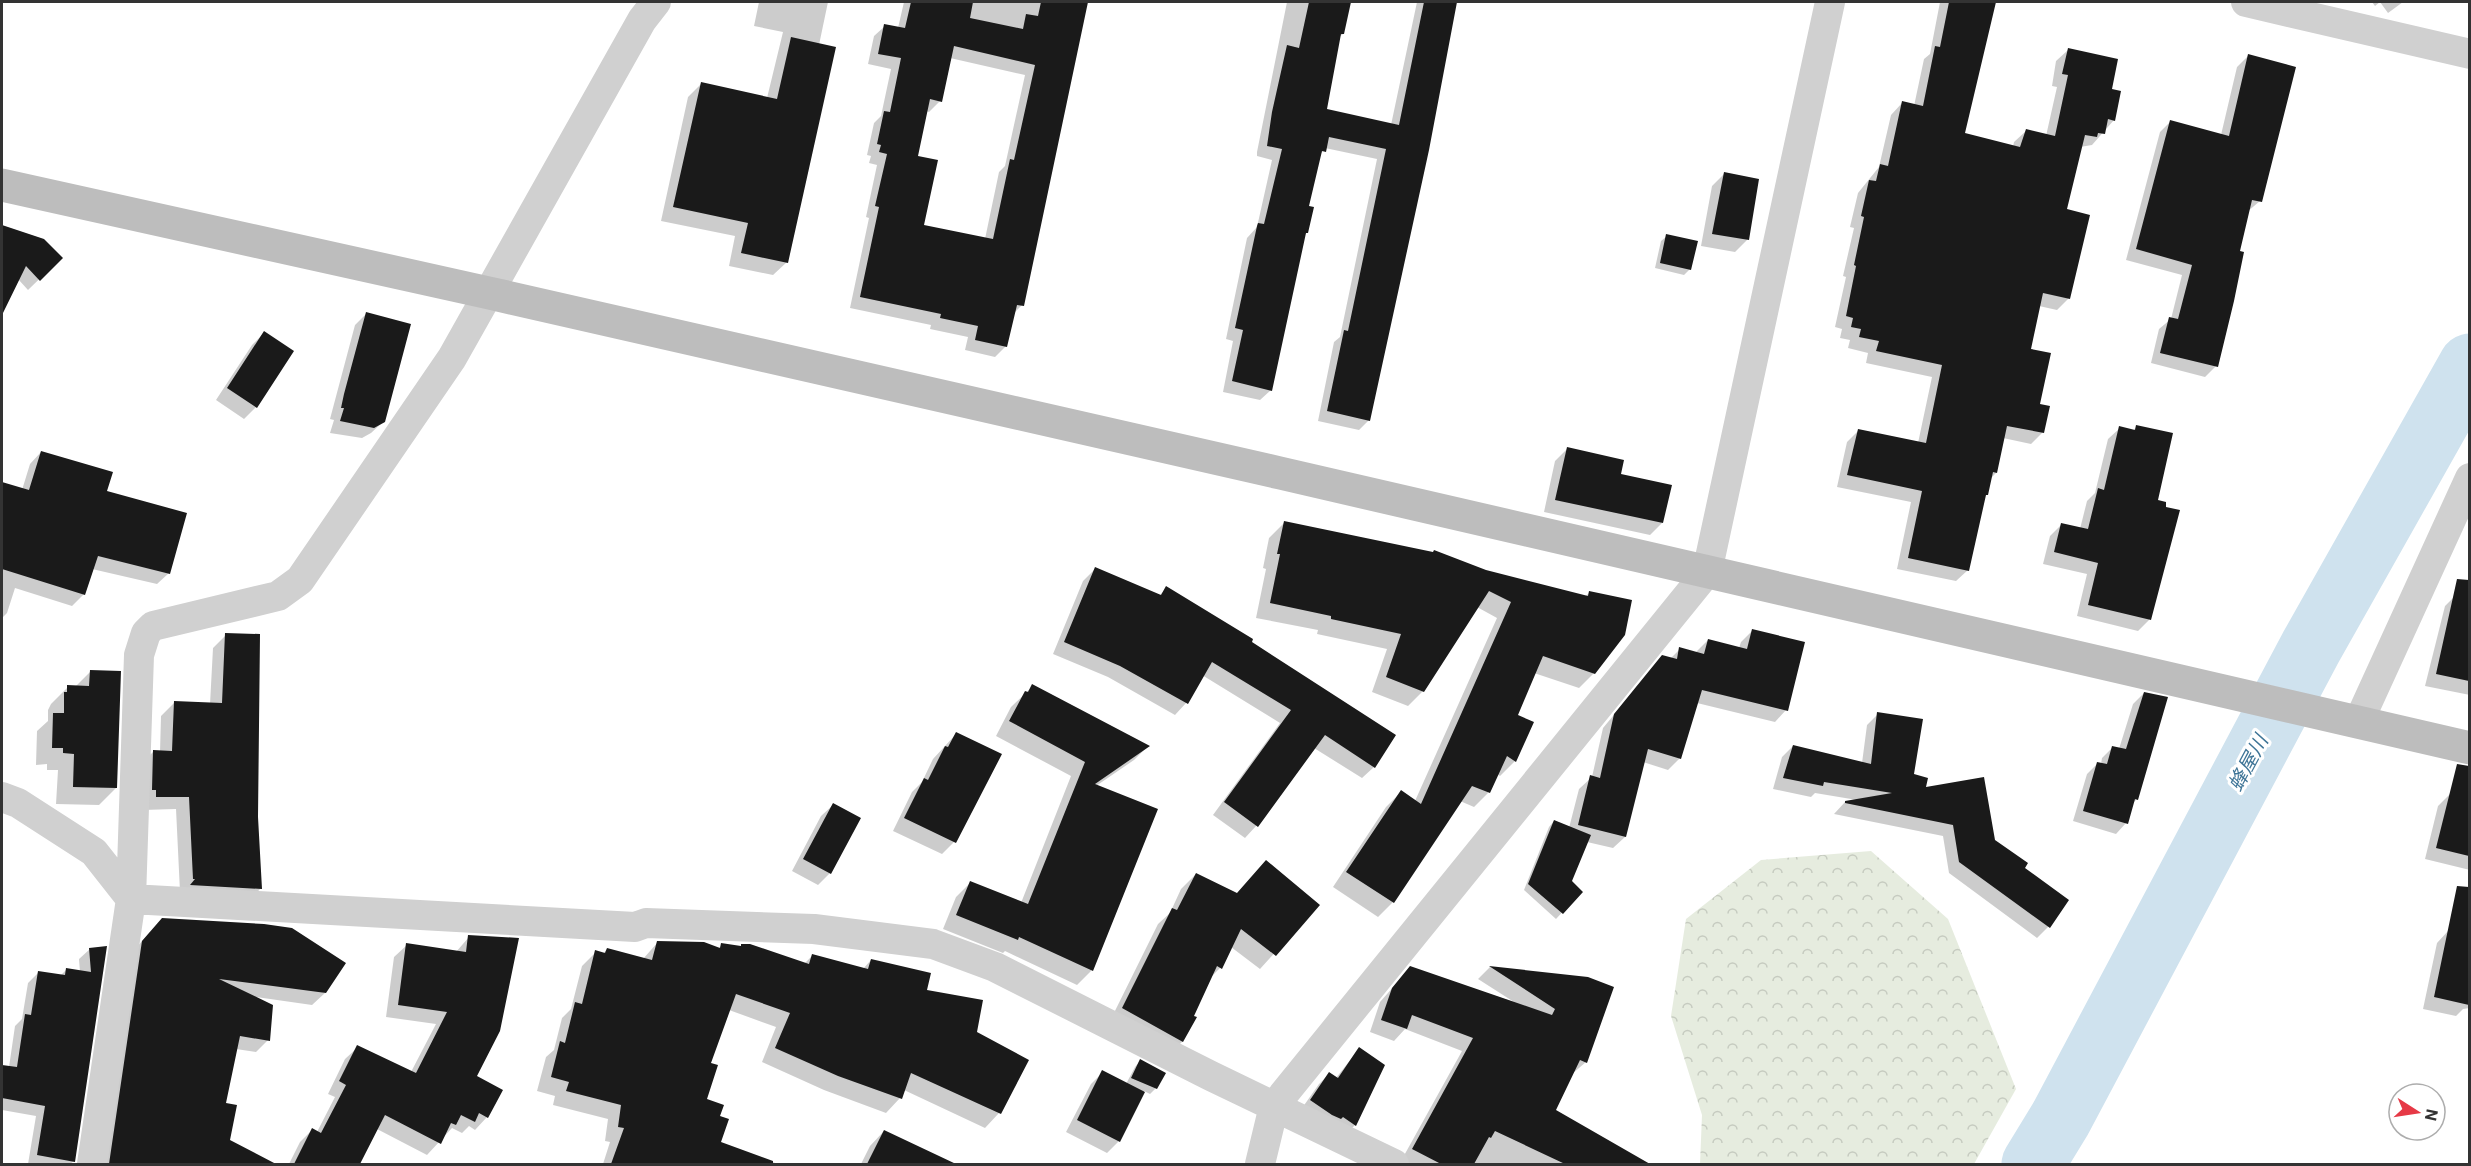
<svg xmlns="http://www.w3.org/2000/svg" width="2471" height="1166" viewBox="0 0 2471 1166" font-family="Roboto,'Noto Sans JP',sans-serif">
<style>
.forest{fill:url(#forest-crowns)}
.shadow{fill:#0003;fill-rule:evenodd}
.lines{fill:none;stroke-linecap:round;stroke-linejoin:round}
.river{stroke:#cfe2ee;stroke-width:63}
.building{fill:#1a1a1a;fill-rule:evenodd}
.street{stroke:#d0d0d0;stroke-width:30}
.secondary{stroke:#bdbdbd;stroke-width:33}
.labels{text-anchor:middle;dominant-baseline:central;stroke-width:6;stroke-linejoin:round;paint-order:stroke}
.water-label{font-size:20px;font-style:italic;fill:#3f7597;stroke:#fff}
</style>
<defs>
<pattern id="forest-crowns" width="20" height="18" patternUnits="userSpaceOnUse" patternTransform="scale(1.5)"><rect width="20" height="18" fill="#e6ecdf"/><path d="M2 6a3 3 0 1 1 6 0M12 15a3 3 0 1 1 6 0" fill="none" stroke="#c6cbc0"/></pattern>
</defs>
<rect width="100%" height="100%" fill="#fff"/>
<path class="forest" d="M1871,851L1948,919L2016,1089L1974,1164H1700L1702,1115L1671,1016L1686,919L1761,860Z"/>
<path class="shadow" d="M759,2H828L819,45L787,262L773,275L729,266L735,236L661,221L688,97L702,83L767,98L783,32L754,26Z
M904,2H1087L1022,305L1013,314L1006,346L995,357L965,350L968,337L930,329L931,325L850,308L869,218L866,217L877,165L869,163L871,156L867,155L874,123L881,116L891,69L868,64L874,36L885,26L898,28ZM950,58L1025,75L1005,166L999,172L985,239L922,226L916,157L926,111L929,112L940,101Z
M1287,2H1350L1343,34L1339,37L1325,110L1391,125L1417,2H1456L1427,150L1369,420L1359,430L1318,421L1334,342L1340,337L1377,159L1325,148L1319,156L1308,207L1306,233L1303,236L1271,390L1260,400L1223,392L1233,341L1226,339L1247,238L1257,227L1272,160L1257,156V152Z
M1940,2H1994L1963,135L2013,147L2014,142L2026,131L2046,136L2057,87L2052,86L2056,61L2068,50L2111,90L2114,120L2092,145L2080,147L2065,210L2069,298L2057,310L2039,306L2030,350L2043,432L2031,444L2003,438L1996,473L1990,479L1983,497L1968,570L1956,581L1897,569L1911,502L1837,487L1847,442L1858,431L1918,443L1932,377L1866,363L1868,353L1848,348L1850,340L1840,338L1842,329L1835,327L1846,277L1843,276L1854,228L1850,227L1858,193L1879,167L1891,115L1902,103L1914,106L1924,59L1930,54Z
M2372,2H2403L2388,13L2380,2L2375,6Z
M2248,56L2260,201L2247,212L2216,366L2205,377L2151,363L2159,329L2171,319L2182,275L2126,260L2160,132L2170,122L2221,135L2237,67Z
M1724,174L1747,240L1735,252L1701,246L1712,186Z
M2,227L43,240L61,258L28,290L18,279L2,311Z
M1667,236L1690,269L1684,275L1655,268L1661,241Z
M366,314L383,422L371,433L362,438L330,433L334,420L330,419L355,325Z
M264,333L256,407L244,419L216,400L252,345Z
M2137,426L2156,501L2149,620L2138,631L2077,616L2087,574L2043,564L2050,536L2062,524L2080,529L2087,501L2095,493L2108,439L2120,428L2133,431Z
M1567,449L1619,475L1662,523L1650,535L1544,512L1555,461Z
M41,452L105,492L169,573L157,584L92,569L84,594L72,606L15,588L7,613L2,618V483L22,490L30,464Z
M1284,523L1585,597L1589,593L1594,673L1579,688L1534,673L1516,715L1515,761L1500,776L1497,774L1488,793L1474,807L1460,801L1393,902L1378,917L1333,887L1386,807L1401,792L1415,801L1497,618L1477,607L1423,691L1408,706L1372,692L1387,649L1317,634L1318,630L1256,618L1266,569L1263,568L1269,538Z
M1095,569L1159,596L1167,588L1250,642L1374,767L1362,778L1314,748L1256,826L1245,838L1213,815L1280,723L1202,675L1186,703L1175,715L1108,677L1053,654L1083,581Z
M2457,594L2470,597V695L2425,686L2445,606Z
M1752,631L1786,710L1775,722L1697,703L1680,758L1668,770L1643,762L1625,837L1613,848L1587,842L1570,882L1581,892L1556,919L1524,890L1549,827L1554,821L1569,828L1579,789L1592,777L1603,728L1662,657L1670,659L1680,649L1695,653L1708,640L1739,648L1741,642Z
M226,635L257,817L261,888L248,902L180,892L176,809L143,810L141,764L154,751L160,752L161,716L174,703L210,704L213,648Z
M90,672L116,788L99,805L56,804L58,770H47V764L36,765L37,731L48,721V710L51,704L68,687H75Z
M1033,686L1147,747L1134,760L1096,786L1156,809L1091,971L1077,985L1005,951L1003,953L943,929L956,897L970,883L1021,903L1071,776L996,736L1011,707Z
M2144,693L2137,799L2132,804L2126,823L2116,834L2073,821L2087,774L2098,763L2101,764L2102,758L2113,747L2119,749L2133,704Z
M1878,714L1912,775L1924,789L1993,840L2022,868L2067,900L2048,927L2037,938L1949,873L1943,836L1834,814L1845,802L1857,800L1815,793L1811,797L1773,789L1782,757L1793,746L1862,763L1867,725Z
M956,734L954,842L942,854L893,831L912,792L922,782L933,759Z
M2450,794L2470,799V870L2425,859L2438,806Z
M833,805L830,873L818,885L792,871L821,816Z
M1196,874L1236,894L1318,905L1260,969L1231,947L1220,968L1210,978L1192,1016L1195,1018L1182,1042L1167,1056L1109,1023L1158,924L1170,913L1181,889Z
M2448,931L2470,935V1008L2463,1009L2456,1016L2423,1009L2437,943Z
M150,932L325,993L312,1005L256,997L268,1040L256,1052L236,1049L224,1104L228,1141L273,1164H99L130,955Z
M469,937L475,1077L487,1117L475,1130L469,1126L462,1133L452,1128L427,1155L377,1129L359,1164H289L300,1142L312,1130L317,1132L335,1097L328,1094L345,1059L358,1047L411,1072L436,1024L386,1017L394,957L407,945L456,952Z
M658,942L718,949L722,945L804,964L812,956L863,969L871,960L925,991L976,1033L1027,1060L999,1113L985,1128L904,1090L900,1098L886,1113L824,1090L762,1062L776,1027L729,1010L709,1063L705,1100L718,1117L719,1143L778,1164H603L610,1142L605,1141L608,1119L553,1105L555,1096L537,1091L546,1057L554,1050L562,1018L571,1009L582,966L596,952L603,954L607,949L643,959Z
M105,948L74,1161L70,1164H28L36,1116L2,1110V1066L9,1067L15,1026L22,1019L28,983L38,973L60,976L66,970L80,972L79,959L90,949Z
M1490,967L1588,978L1586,1062L1572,1074L1554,1110L1645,1164H1407L1401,1161L1462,1051L1405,1029L1394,1041L1370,1032L1380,1002L1410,968L1514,1002L1478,979Z
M1359,1049L1383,1066L1355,1125L1344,1136L1300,1111L1319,1084L1329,1074L1336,1078Z
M1140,1061L1156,1088L1150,1094L1144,1091L1119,1141L1107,1153L1066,1132L1091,1084L1103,1072L1126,1084L1135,1067Z
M884,1131L930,1154L925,1164H861L870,1146Z"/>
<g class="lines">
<path class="river" d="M2033,1164L2061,1118L2311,647L2470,365"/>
</g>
<path class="building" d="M911,2H973L970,18L1023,29L1026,14L1038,16L1041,2H1088L1024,306L1017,305L1007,347L975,340L978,326L940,318L941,314L860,297L879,207L875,206L887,154L879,152L881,145L877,144L884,111L890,112L901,58L878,54L884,24L905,28ZM954,46L1035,65L1014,160L1010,159L993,239L924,225L938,160L918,156L930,99L942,102Z
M1309,2H1351L1344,34H1341L1327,109L1399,125L1424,2H1457L1429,150L1370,421L1327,411L1344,330L1348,331L1386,149L1329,137L1326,152L1322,151L1309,206L1314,207L1308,233H1306L1272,391L1232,381L1243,330L1235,328L1257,226L1258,223L1264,224L1282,149L1267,146L1272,112L1287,45L1299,48Z
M1949,2H1996L1965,133L2020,147L2026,129L2055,136L2068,75L2062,74L2068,48L2118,59L2112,89L2121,91L2115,121L2108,119L2105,134L2098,133L2097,137L2085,135L2067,209L2090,215L2070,299L2043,293L2031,349L2051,353L2040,404L2050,406L2044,433L2007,426L1997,473L1993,472L1988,495H1986L1969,571L1908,558L1922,491L1847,475L1858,429L1926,443L1942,365L1876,351L1879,341L1859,337L1861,329L1851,327L1853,318L1846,316L1856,266L1854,265L1864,217L1861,216L1869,180L1876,181L1880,164L1888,166L1902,101L1923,106L1935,46L1940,47Z
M791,37L836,47L788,263L741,253L748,223L673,207L701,82L777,99Z
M2248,54L2296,67L2262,202L2252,200L2240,251L2244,252L2234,301L2218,367L2160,353L2169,317L2178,319L2192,265L2136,249L2170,120L2229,136Z
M1724,172L1759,179L1749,240L1712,234Z
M2,225L44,239L63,258L40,281L26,266L2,315Z
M1666,234L1698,241L1691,270L1660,263Z
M366,312L411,324L385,422L374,428L340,421L344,408H341L344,394Z
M264,331L294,351L257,408L227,388Z
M2136,425L2173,433L2158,500L2166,502V507L2180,510L2151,620L2088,605L2098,563L2054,552L2061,523L2088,529L2098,488L2104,490L2119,426L2135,430Z
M1567,447L1624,460L1621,474L1672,485L1663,523L1555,500Z
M41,451L113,472L107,491L187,513L170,574L98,556L85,595L2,569V482L29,490Z
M1284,521L1433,552L1434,550L1486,570L1588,596L1589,591L1632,600L1625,635L1595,674L1543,656L1518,715L1534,722L1516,762L1507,756L1490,793L1472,786L1394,903L1346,872L1401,790L1421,804L1511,602L1489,591L1424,692L1386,677L1401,634L1331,619V616L1270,603L1280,554H1277Z
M1095,567L1161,595L1166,586L1253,639L1252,642L1396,735L1375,768L1325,735L1258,827L1224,802L1291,710L1212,662L1188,704L1120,666L1064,642Z
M2457,579L2469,580V681L2436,674Z
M1752,629L1805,642L1788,711L1702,690L1681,759L1648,749L1626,837L1578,825L1590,775L1600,778L1614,714L1662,655L1677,659L1679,647L1704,654L1708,639L1747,649Z
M225,633L260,634L258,817L262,889L190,885L195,879H193L189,797H156V790H152L153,750L172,751L174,701L222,703Z
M90,670L121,671L117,788L73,787L74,754L63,753V748H52L53,713H64V692H67V685L89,686Z
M1032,684L1150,746L1095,784L1158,809L1093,971L1019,937L1018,940L956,915L970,881L1028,904L1085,762L1009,721L1025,691L1028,692Z
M2144,692L2168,697L2138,800L2135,799L2128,824L2083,811L2097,762L2107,764L2112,746L2126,749Z
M1877,712L1923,719L1914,774L1928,778L1926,787L1984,777L1995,840L2028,863L2025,868L2069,900L2050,928L1959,862L1953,825L1845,803V801L1892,793L1824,782L1823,786L1783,778L1793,745L1871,764Z
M956,732L1002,754L956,843L904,818L924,778L928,780L945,746L948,747Z
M2457,764L2469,766V856L2436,848Z
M833,803L861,818L831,874L803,859Z
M1554,820L1591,835L1572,881L1583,892L1563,914L1528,884Z
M1266,860L1320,905L1276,956L1241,929L1222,969L1217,966L1194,1016L1197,1017L1183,1042L1122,1008L1172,908L1177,910L1196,873L1237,893Z
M2457,886L2469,887V1005L2434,997Z
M162,918L264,924L292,928L346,963L326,993L219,979L273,1005L270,1041L240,1036L226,1103L237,1105L230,1140L276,1164H109L142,941Z
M468,935L519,938L500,1031L477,1076L503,1090L488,1118L479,1113L475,1122L461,1115L456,1125L451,1123L441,1144L385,1115L360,1164H294L312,1128L321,1133L346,1085L339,1081L357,1045L416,1073L447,1012L398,1005L406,943L466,952Z
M657,941L704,942L720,948L721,943L741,946V944H750L809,964L812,954L868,969L871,959L931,973L927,990L983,1000L977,1032L1029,1060L1001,1114L911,1073L902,1099L838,1076L775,1048L790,1013L736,994L711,1063L718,1065L707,1099L724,1105L720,1116L729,1119L721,1142L773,1161V1164H611L624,1128L618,1127L621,1105L566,1091L569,1082L551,1077L560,1041L565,1043L575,1002L582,1004L595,950L605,953L607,948L652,960Z
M107,946L75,1162L37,1155L45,1106L2,1098V1065L17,1067L25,1014L31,1015L38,971L65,975L66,968L91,972L89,948Z
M1410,966L1552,1015L1555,1009L1489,966L1588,977L1614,987L1587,1063L1580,1060L1556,1110L1650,1164H1565L1495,1131L1491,1138L1489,1137L1474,1164H1441L1412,1149L1473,1038L1412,1015L1407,1029L1381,1020L1392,988Z
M1359,1047L1385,1065L1356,1126L1343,1117L1341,1119L1332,1115L1310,1100L1329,1072L1338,1078Z
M1140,1059L1166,1073L1157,1089L1131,1078Z
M1102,1070L1145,1092L1120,1142L1077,1120Z
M884,1130L956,1164H867Z"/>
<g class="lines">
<path class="street" d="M2246,2L2470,54
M2358,723L2470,478
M2,797L18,803L94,852L131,899L635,927L646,923L814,929L933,944L995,967L1211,1076L1394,1164
M92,1164L131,899L139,655L146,633L153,626L278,596L300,580L452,358L642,20L656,2
M1260,1164L1274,1106L1707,572L1830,2"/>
<path class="secondary" d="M2,185L489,293L1280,473L2470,748"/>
</g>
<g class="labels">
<g class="water-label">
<text transform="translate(2248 763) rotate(-62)">蜂屋川</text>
</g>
</g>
<rect width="2471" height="1166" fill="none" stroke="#333333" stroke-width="6"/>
<g transform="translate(2417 1112) rotate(102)"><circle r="28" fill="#ffffff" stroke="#adadad" stroke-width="1.5"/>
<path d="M0-4.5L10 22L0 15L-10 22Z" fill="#e63946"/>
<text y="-9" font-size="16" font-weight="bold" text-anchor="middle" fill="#333333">N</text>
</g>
</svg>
